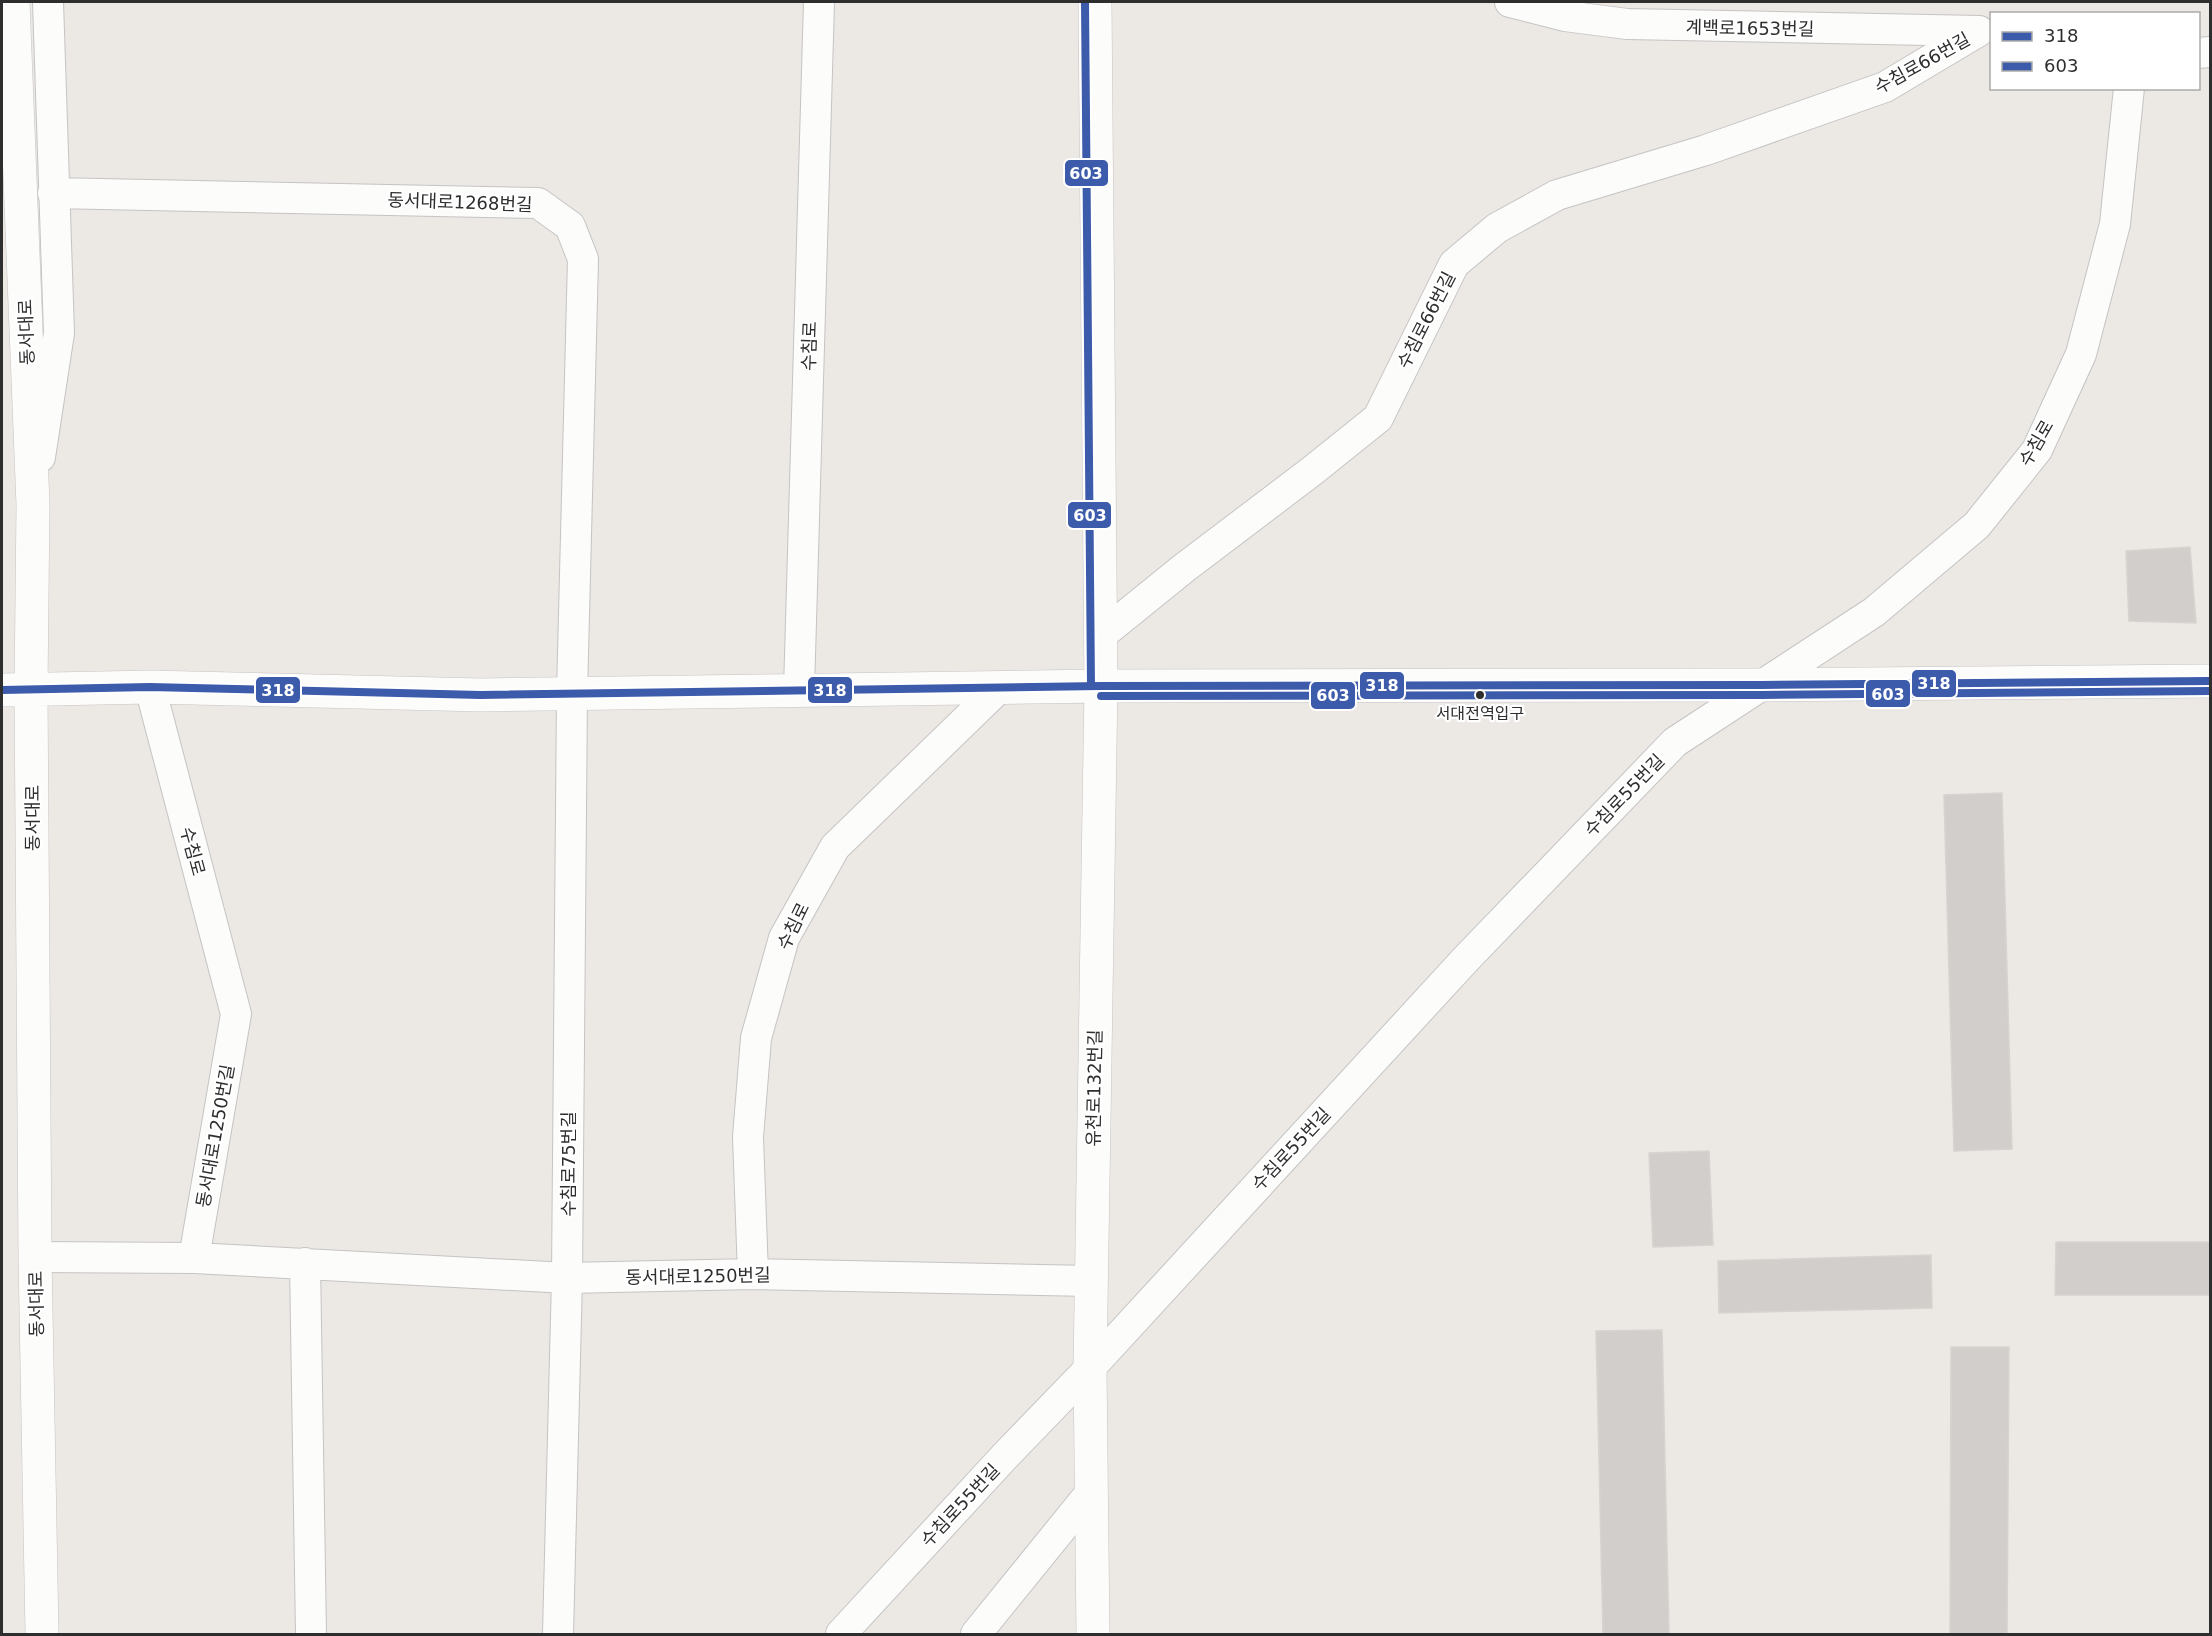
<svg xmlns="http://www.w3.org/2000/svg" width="2212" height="1636" viewBox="0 0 2212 1636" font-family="'DejaVu Sans','Noto Sans KR',sans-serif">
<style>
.building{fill:#d1cecb;stroke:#d7d4d0;stroke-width:1.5}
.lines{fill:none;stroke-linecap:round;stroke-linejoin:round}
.street-casing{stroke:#c5c4c5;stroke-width:32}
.secondary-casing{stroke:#c5c4c5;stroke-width:34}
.street{stroke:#fcfcfb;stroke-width:30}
.secondary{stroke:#fcfcfb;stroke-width:33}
.bus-1-casing{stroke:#fff;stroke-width:12}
.bus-2-casing{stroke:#fff;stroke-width:12}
.bus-1{stroke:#3d5bab;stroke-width:8}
.bus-2{stroke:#3d5bab;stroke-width:8}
.bus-dot{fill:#2e2e2e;stroke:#fff;stroke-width:2}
.labels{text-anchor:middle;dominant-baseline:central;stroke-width:4.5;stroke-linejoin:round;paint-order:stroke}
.bus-label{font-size:16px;fill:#2e2e2e;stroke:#fff}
.street-label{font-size:18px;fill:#2e2e2e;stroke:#fff}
.line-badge{stroke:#fff;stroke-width:2}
.badge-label{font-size:16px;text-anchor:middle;font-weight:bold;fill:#fff}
</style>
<rect width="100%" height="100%" fill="#ece8e4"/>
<path class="building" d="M2190,547L2196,623L2129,621L2126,551Z
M2002,793L2012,1149L1954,1151L1944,795Z
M1709,1151L1713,1245L1653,1247L1649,1153Z
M2056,1242H2210V1295H2055Z
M1931,1255L1932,1308L1719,1313L1718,1261Z
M1662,1330L1669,1634H1603L1596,1331Z
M1951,1347H2009L2007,1634H1950Z"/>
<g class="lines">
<defs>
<path id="street" d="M1510,2L1565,16L1627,24L1979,31
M2198,53L2210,52
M53,193L538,203L570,226L583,259L572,693L567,1278L558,1634
M40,457L59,333L48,2
M1100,636L1184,568L1312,471L1378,418L1454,264L1497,228L1557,195L1706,150L1885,87L1979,31
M150,687L236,1014L194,1258
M799,690L819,2
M35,1257L194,1258L567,1278L753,1274L1091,1281
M305,1263L311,1634
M753,1274L748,1137L756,1038L784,938L835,847L1000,687
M841,1634L1005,1456L1090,1368L1465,960L1675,742L1874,612L1977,525L2037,450L2081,354L2115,224L2129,88
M976,1634L1092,1491"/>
<path id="secondary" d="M13,2L33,505L31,689L35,1257L42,1634
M2,690L150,687L481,695L1101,686L1761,685L2210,681
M1093,1634L1090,1368L1101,686L1095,2"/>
</defs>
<use href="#street" class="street-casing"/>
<use href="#secondary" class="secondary-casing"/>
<use href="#street" class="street"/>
<use href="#secondary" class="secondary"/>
<defs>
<path id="bus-1" d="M2,690L150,687L481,695L1101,686L1761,685L2210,681"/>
<path id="bus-2" d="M1085,2L1091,686
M1101,696L1761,695L2210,691"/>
</defs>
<use href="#bus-1" class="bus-1-casing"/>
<use href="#bus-2" class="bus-2-casing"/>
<use href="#bus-1" class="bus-1"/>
<use href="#bus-2" class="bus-2"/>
</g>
<circle class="bus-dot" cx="1480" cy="695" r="5"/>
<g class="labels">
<g class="bus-label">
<text x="1480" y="713">서대전역입구</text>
</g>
<g class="street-label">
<text transform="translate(1750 28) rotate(1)">계백로1653번길</text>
<text transform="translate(1922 63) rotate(-29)">수침로66번길</text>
<text transform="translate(460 202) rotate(2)">동서대로1268번길</text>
<text transform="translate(1426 320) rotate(-63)">수침로66번길</text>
<text transform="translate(26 332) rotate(-92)">동서대로</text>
<text transform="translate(809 346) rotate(-88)">수침로</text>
<text transform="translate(2036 443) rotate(-60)">수침로</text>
<text transform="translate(1624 795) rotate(-46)">수침로55번길</text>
<text transform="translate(32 818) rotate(-90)">동서대로</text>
<text transform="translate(193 851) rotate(75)">수침로</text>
<text transform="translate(793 926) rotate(-64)">수침로</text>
<text transform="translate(1094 1088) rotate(-89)">유천로132번길</text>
<text transform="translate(215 1136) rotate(-80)">동서대로1250번길</text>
<text transform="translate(1291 1149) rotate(-47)">수침로55번길</text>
<text transform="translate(568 1164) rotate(-90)">수침로75번길</text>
<text transform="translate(698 1276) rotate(-1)">동서대로1250번길</text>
<text transform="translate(36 1304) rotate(-91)">동서대로</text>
<text transform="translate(960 1505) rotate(-47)">수침로55번길</text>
</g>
</g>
<g class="line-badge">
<rect x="1064" y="159" width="45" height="28" rx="6" fill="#3d5bab"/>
<rect x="1067" y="501" width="45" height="28" rx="6" fill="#3d5bab"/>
<rect x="1911" y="669" width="46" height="29" rx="6" fill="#3d5bab"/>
<rect x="1359" y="671" width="46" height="29" rx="6" fill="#3d5bab"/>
<rect x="807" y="676" width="46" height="28" rx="6" fill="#3d5bab"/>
<rect x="255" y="676" width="46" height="28" rx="6" fill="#3d5bab"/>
<rect x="1865" y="679" width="46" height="29" rx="6" fill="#3d5bab"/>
<rect x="1310" y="681" width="46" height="29" rx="6" fill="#3d5bab"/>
</g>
<g class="badge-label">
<text x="1086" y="179">603</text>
<text x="1090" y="521">603</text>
<text x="1934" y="689">318</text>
<text x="1382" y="691">318</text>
<text x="830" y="696">318</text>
<text x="278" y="696">318</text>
<text x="1888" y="700">603</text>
<text x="1333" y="701">603</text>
</g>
<rect width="2212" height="1636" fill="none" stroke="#2e2e2e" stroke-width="6"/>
<rect x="1990" y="12" width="210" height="78" fill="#ffffff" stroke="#ababab" stroke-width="1.5"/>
<rect x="2002" y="32" width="30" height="9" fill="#3d5bab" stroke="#ababab" stroke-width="1.5"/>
<text x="2044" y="42" font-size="18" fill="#2e2e2e">318</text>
<rect x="2002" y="62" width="30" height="9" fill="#3d5bab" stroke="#ababab" stroke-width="1.5"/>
<text x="2044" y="72" font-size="18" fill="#2e2e2e">603</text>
</svg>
